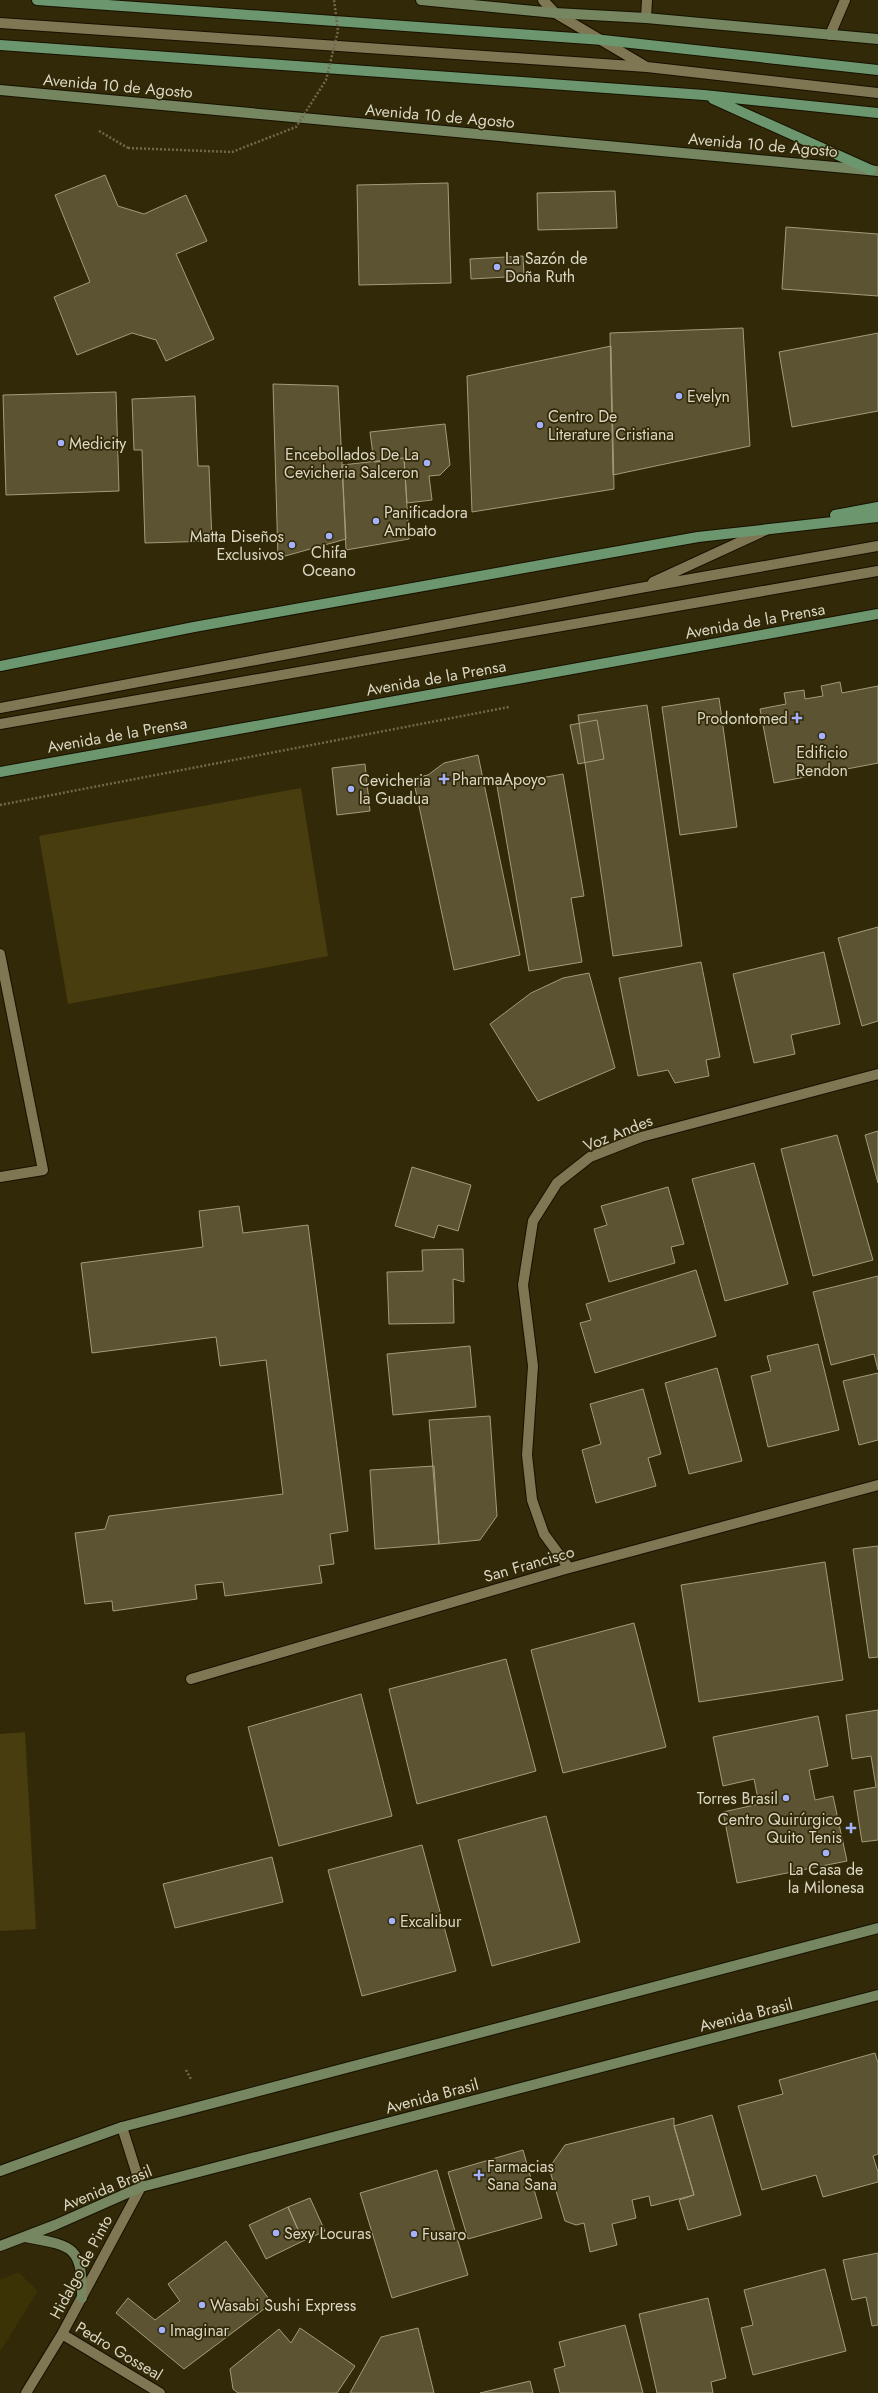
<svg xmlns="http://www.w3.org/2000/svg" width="878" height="2393" viewBox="0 0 878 2393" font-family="Jost,sans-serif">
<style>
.built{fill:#3b3206}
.green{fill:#483d0e}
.building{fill:#5c5333;stroke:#a49c78}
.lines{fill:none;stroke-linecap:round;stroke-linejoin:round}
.lane-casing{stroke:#171100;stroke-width:12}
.street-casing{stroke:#171100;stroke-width:12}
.secondary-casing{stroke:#171100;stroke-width:12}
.primary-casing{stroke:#171100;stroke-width:12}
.path{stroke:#70694d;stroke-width:2.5;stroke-dasharray:2 2;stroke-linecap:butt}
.lane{stroke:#7f7654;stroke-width:10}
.street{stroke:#7f7654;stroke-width:10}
.secondary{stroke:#758660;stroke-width:10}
.primary{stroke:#6c966d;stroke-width:10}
.path-bridge{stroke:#70694d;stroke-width:2.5;stroke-dasharray:2 2;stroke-linecap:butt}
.poi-dot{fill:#a4b2fc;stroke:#312907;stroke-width:1.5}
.labels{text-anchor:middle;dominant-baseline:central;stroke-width:3.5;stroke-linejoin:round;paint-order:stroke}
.street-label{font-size:16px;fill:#dbd7c5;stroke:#312907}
.poi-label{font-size:16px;fill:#dbd7c5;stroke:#312907;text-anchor:start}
</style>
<rect width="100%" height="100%" fill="#312907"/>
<path class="built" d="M18,2272L38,2291L0,2352V2280Z"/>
<path class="green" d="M301,788L328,956L68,1004L39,836Z
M25,1732L36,1929L0,1931V1734Z"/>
<path class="building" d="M105,175L118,206L144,214L186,195L207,241L176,254L214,339L166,361L156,340L132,333L77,355L54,297L90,282L55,195Z
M448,183L451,283L359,285L357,185Z
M615,191L617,228L538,230L537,193Z
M786,227L878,234V296L782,289Z
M523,256L524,276L471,279L470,259Z
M743,328L750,446L613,475L610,333Z
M878,333V411L792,427L779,352Z
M611,346L614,489L472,512L467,376Z
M273,384L338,386L346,539L278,558Z
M116,392L119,491L6,495L3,395Z
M195,396L198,466H209L212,541L145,543L142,450H134L132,399Z
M445,424L450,465L440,475L429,476L432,500L407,503L404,458L374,462L370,432Z
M404,458L409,539L346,550L342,465Z
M840,682L842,693L878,686V763L774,783L760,709L786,704L784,693L804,690L805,699L823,696L821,686Z
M719,698L737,827L680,835L662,707Z
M647,705L682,946L613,956L578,715Z
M597,720L604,759L578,764L570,725Z
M478,755L520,955L454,970L413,778L428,775L444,763Z
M365,764L370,811L337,815L332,768Z
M563,774L584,896L571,898L582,962L529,971L497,786Z
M878,927V1021L862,1026L838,938Z
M824,952L840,1024L791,1035L795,1054L754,1063L733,974Z
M701,962L720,1057L706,1060L709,1076L675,1083L668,1070L638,1076L619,978Z
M589,973L615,1068L538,1101L490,1024L531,993L563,978Z
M878,1131V1183L865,1135Z
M837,1135L873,1260L813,1276L781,1149Z
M754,1163L788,1284L725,1301L692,1179Z
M412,1167L471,1185L458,1231L438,1225L434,1238L395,1226Z
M668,1187L684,1244L671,1247L675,1263L609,1282L594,1229L607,1225L601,1206Z
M239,1206L243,1233L308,1225L348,1531L330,1534L334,1564L319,1566L322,1583L225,1596L223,1582L195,1585L197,1599L113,1611L112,1601L85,1604L75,1533L105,1529L109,1516L283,1494L266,1360L220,1366L216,1337L92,1353L81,1263L203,1247L199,1211Z
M463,1249L464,1282L453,1279L454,1323L389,1324L387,1272L423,1271L422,1250Z
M696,1270L716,1336L595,1373L580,1323L591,1320L586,1304Z
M878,1276V1370L874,1354L831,1365L813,1292Z
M818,1344L839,1430L768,1447L751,1376L771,1371L767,1356Z
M470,1346L476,1407L393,1415L387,1354Z
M717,1368L742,1461L689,1474L665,1383Z
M878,1373V1440L859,1445L843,1381Z
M643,1389L661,1454L648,1458L656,1486L596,1503L582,1450L601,1444L590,1404Z
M490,1416L497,1516L480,1540L439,1544L429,1420Z
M434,1466L439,1544L375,1549L370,1470Z
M878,1546V1657L869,1658L853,1549Z
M825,1562L843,1680L699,1702L681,1585Z
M634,1623L666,1747L563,1773L531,1650Z
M506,1659L536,1771L417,1804L389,1689Z
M361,1694L392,1816L279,1846L248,1727Z
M878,1710V1840L862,1842L854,1791L876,1787L871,1756L852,1759L846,1715Z
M818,1716L828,1766L809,1770L815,1800L833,1796L847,1861L737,1883L723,1812L759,1804L754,1779L723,1786L713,1737Z
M546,1816L580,1942L492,1966L458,1840Z
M422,1845L456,1971L362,1996L328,1870Z
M272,1857L283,1902L175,1928L163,1884Z
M875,2053L878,2063V2154L873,2156L878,2172V2182L823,2197L816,2175L762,2190L738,2106L783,2094L779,2080Z
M712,2115L741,2215L688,2230L679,2200L694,2195L674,2126Z
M674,2118V2126L694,2195L651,2206L649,2196L632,2200L636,2218L612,2224L617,2245L590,2252L584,2223L576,2225L565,2221L549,2168L565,2145Z
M523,2150L542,2218L468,2239L448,2172Z
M437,2170L468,2275L392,2298L360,2193Z
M310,2198L325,2231L303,2241L288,2207Z
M288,2207L303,2241L266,2259L249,2225Z
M226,2241L272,2303L184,2369L116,2313L128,2298L155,2320L180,2301L168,2284Z
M878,2253V2325L872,2326L866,2297L852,2300L843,2260Z
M825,2269L846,2351L753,2375L741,2328L753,2325L744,2290Z
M708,2298L726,2378L711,2382L713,2393H657L639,2314Z
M625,2325L643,2393H560L554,2369L565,2366L559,2342Z
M300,2328L355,2366L337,2393H238L233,2389L230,2369L279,2329L291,2343Z
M418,2328L434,2393H350L381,2337Z
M530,2381L533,2393H480Z"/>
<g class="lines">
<defs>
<path id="lane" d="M543,0L555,13L645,66
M646,18L647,0
M0,23L647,67L878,93
M830,35L845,0
M653,582L766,530
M0,708L640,588L878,546
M0,724L878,571
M0,954L43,1170L0,1177"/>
<path id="street" d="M569,1568L544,1534L532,1500L527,1455L533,1366L523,1285L533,1221L557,1183L590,1157L641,1137L878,1074
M191,1679L562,1570L878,1485
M62,2334L160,2393
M26,2393L62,2334L141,2187L122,2127"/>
<path id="secondary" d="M421,0L555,13L646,18L878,39
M0,90L878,171
M0,2171L122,2127L878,1928
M25,2237C74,2246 82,2246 82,2298
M0,2246L55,2225L141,2187L878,1995"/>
<path id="primary" d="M37,0L603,40L878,70
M0,45L704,95L878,113
M713,99L871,170
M835,515L878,507
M0,666L194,627L698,537L878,517
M0,772L878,614"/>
</defs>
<use href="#lane" class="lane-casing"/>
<use href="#street" class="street-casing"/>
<use href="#secondary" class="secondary-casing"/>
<use href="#primary" class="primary-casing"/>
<path class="path" d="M99,131L128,148
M0,805L509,707
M186,2070L191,2079"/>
<use href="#lane" class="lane"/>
<use href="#street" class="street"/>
<use href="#secondary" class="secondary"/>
<use href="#primary" class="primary"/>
<path class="path-bridge" d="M128,148L232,152L296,127L326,80L338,31L334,0"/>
</g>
<g class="poi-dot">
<circle cx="497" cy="267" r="4"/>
<circle cx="679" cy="396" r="4"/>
<circle cx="540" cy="425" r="4"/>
<circle cx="61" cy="443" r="4"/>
<circle cx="427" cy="463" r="4"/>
<circle cx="376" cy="521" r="4"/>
<circle cx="329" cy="536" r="4"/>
<circle cx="292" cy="545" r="4"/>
<path d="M795 712h4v4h4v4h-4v4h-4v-4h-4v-4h4z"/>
<circle cx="822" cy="736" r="4"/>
<path d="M442 773h4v4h4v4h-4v4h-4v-4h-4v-4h4z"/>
<circle cx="351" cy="789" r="4"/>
<circle cx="786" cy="1798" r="4"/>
<path d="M849 1822h4v4h4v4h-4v4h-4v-4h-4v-4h4z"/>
<circle cx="826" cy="1853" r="4"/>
<circle cx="392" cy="1921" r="4"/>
<path d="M477 2169h4v4h4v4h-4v4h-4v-4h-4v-4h4z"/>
<circle cx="276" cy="2233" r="4"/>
<circle cx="414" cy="2234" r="4"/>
<circle cx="202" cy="2305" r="4"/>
<circle cx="162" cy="2330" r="4"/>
</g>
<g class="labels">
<g class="street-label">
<text transform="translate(118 86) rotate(5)">Avenida 10 de Agosto</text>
<text transform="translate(440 116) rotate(5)">Avenida 10 de Agosto</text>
<text transform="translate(763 145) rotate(5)">Avenida 10 de Agosto</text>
<text transform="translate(755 621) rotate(-10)">Avenida de la Prensa</text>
<text transform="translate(436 678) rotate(-10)">Avenida de la Prensa</text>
<text transform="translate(117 735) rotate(-10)">Avenida de la Prensa</text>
<text transform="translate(618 1133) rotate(-22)">Voz Andes</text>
<text transform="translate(529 1564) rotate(-16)">San Francisco</text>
<text transform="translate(746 2015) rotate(-14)">Avenida Brasil</text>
<text transform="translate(432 2096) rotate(-15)">Avenida Brasil</text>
<text transform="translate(107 2188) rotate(-22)">Avenida Brasil</text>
<text transform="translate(81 2267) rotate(-62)">Hidalgo de Pinto</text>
<text transform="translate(119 2351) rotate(31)">Pedro Gosseal</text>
</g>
<g class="poi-label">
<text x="505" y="258">La Sazón de<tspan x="505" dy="18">Doña Ruth</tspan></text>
<text x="687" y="396">Evelyn</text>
<text x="548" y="416">Centro De<tspan x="548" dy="18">Literature Cristiana</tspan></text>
<text x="69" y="443">Medicity</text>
<text x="419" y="454" text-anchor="end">Encebollados De La<tspan x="419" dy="18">Cevicheria Salceron</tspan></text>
<text x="384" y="512">Panificadora<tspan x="384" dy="18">Ambato</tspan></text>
<text x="284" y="536" text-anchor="end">Matta Diseños<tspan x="284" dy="18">Exclusivos</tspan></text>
<text x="329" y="552" text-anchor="middle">Chifa<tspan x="329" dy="18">Oceano</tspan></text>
<text x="788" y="718" text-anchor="end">Prodontomed</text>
<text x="822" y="752" text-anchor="middle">Edificio<tspan x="822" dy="18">Rendon</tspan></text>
<text x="452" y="779">PharmaApoyo</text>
<text x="359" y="780">Cevicheria<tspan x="359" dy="18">la Guadua</tspan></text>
<text x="778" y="1798" text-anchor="end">Torres Brasil</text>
<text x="842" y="1819" text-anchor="end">Centro Quirúrgico<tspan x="842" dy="18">Quito Tenis</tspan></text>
<text x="826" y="1869" text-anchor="middle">La Casa de<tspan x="826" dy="18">la Milonesa</tspan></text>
<text x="400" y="1921">Excalibur</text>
<text x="487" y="2166">Farmacias<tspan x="487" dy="18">Sana Sana</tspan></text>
<text x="284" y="2233">Sexy Locuras</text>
<text x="422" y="2234">Fusaro</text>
<text x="210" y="2305">Wasabi Sushi Express</text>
<text x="170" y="2330">Imaginar</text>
</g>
</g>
</svg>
